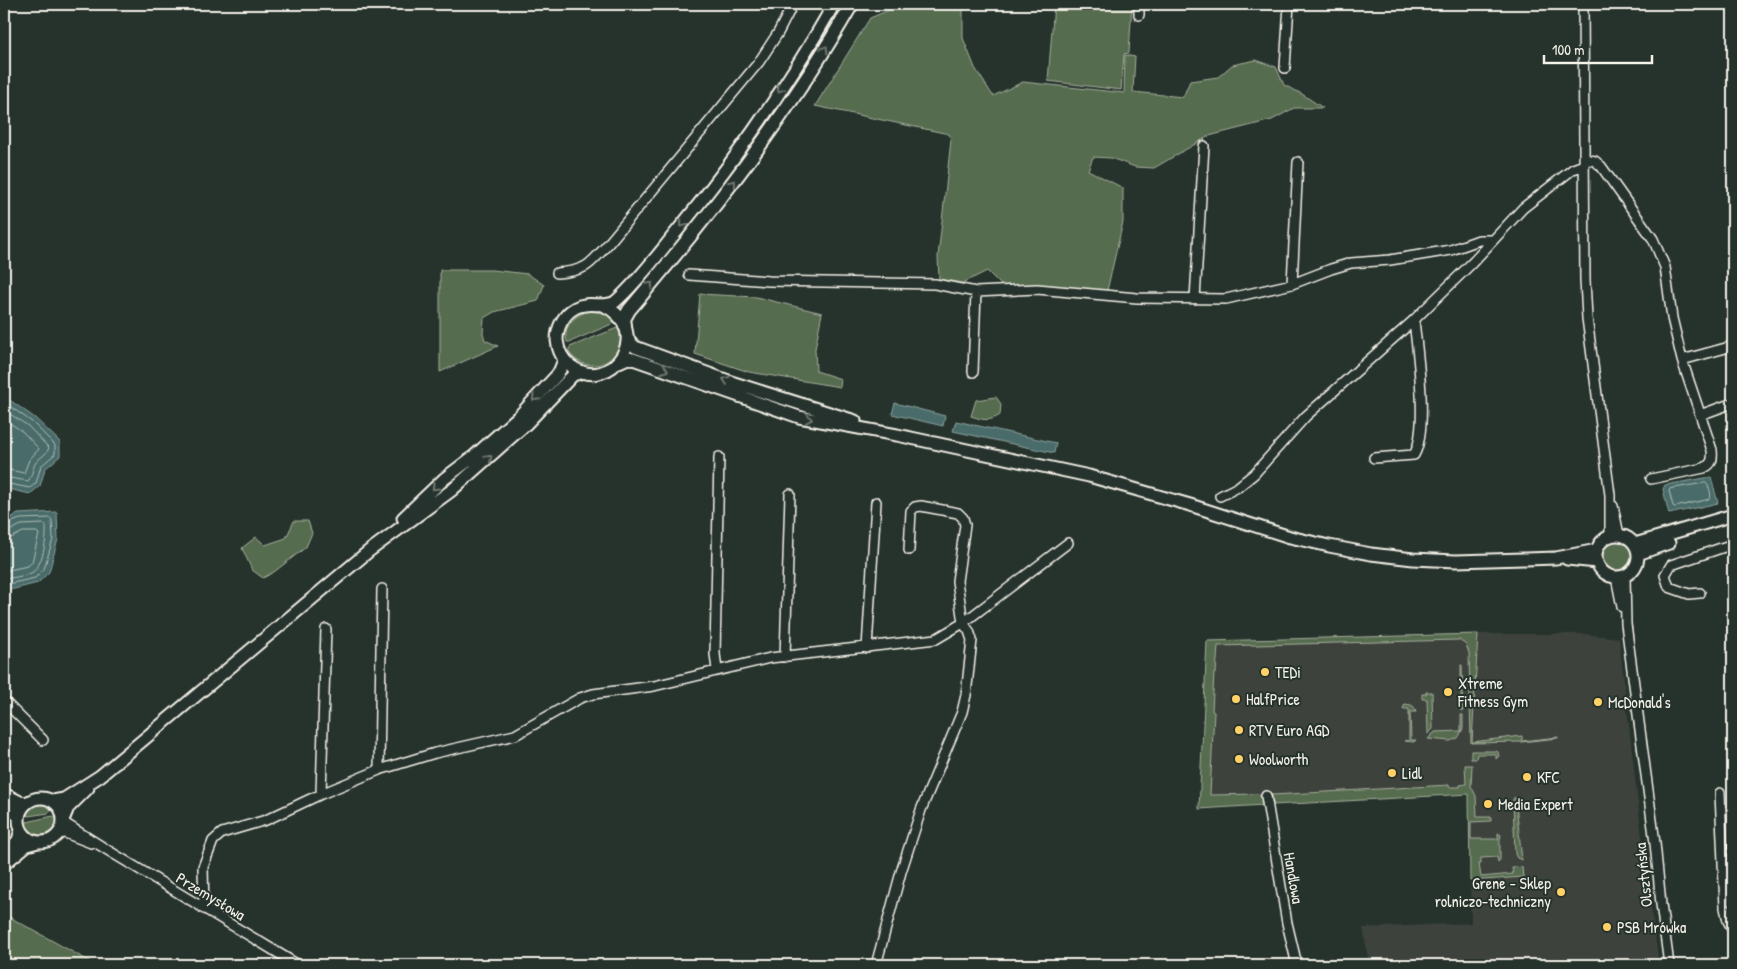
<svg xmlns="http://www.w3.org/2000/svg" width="1737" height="969" viewBox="0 0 1737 969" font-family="'Patrick Hand',sans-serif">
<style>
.built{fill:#3c423c}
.green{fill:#576c50;stroke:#a6ae9c}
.water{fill:#486c6b;stroke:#8da19d}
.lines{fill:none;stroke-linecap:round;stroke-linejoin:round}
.shore{stroke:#afbcb6;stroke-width:1}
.minor-casing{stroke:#f4f1e8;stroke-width:12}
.major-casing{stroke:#f4f1e8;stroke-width:15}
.highway-casing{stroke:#f4f1e8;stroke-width:16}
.minor{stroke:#26332d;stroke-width:9}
.major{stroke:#26332d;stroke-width:11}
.highway{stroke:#26332d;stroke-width:12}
.oneway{stroke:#6e766e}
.poi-dot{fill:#ffd166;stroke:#26332d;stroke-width:2}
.labels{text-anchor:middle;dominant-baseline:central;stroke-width:4;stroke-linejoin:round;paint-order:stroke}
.poi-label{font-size:16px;fill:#f4f1e8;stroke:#26332d;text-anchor:start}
.street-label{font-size:16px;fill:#f4f1e8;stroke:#26332d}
</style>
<rect width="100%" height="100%" fill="#26332d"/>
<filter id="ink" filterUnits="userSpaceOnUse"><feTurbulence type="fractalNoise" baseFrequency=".02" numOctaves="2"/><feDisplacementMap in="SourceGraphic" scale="10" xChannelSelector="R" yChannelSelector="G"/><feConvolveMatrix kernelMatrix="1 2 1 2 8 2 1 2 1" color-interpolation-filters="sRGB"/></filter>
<g filter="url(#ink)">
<path class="built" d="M1478,634H1583L1619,638L1645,864L1659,965H1369L1363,928L1471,923L1469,794L1199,809L1207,641Z"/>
<path class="green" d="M903,4H963V38L975,68L993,96L1023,82L1124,93L1125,55L1135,57L1133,92L1183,97L1190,81L1218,77L1232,65L1256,60L1276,67L1284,85L1302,94L1323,108H1294L1272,120L1209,136L1154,168L1135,167L1111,158L1093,157L1088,170L1123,188V222L1106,295L1002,286L987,271L963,283L939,279L938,257L951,140L949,134L815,106L870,18Z
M1054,4H1132L1129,53L1124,54L1121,90L1048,81Z
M440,270H492L528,274L544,285L538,301L494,312L484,318L483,333L485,340L498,346L440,372Z
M700,294L756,297L822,313L815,349L816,371L841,379L840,387L749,372L695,354Z
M590,311L605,313L614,320V323L570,342H567C562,327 575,314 590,311Z
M617,328C634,354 590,383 568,351L570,347Z
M996,397L1001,404L1000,415C990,422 983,420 971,416L976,400Z
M294,521H308L312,533L306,547L274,572L263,578L252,570L242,548L256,537L265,545L286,538Z
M1602 555a15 15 0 1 1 30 0a15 15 0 1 1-30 0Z
M1478,634L1472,742L1522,736V741L1558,737V738L1521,742L1471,743L1469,653L1466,645L1459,640L1218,646L1216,673H1214L1212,711L1214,712L1210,795L1258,794L1262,797L1264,805L1199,809L1207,641Z
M1461,665H1462L1463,711H1461Z
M1426,692H1432L1433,729L1428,734L1427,699H1422V694H1426Z
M1405,704L1411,705L1414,707L1416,712H1410L1411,740H1416L1414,742L1404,741L1409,740V709H1403Z
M1461,715H1463V729L1458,738L1450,741L1428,739L1435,732L1461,731Z
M1471,751H1496L1498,752L1499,756L1496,759V754H1477L1476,759H1471Z
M1465,765H1472L1471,786L1476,796L1477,817H1491V821L1471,822V839H1498V833L1501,835L1500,839V860L1498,862L1497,857L1481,858V864H1479L1481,877L1513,874L1512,868L1522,867L1523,877L1470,881L1469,794L1273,805L1272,795L1449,785V787H1460V785L1466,784Z
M1515,797L1516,805L1522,860L1517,858L1515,854L1513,799Z
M39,803L49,806L51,810L49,813L28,816L26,813C29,807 33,804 39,803Z
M53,816L57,819C54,837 35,841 26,826L27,822Z
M4,914L96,965H4Z"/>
<path class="water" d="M4,396L35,418L60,442V456L45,469L40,486L30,494L4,488Z
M895,403L945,416L943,426L892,414Z
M956,421L1056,443L1054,453L953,431Z
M1711,477L1718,503L1669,514L1663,489L1665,485Z
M57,512L58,539L49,572L38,583L6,591L4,588V521L18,514Z"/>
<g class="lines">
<path class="shore" d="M4,402L32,422L55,445V454L41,466L36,483L30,488L4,483
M4,410L28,426L49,448C47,454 42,456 37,461C32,467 33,475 28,481L4,477
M4,419L23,432L39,449L29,460L24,473L4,469
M1706,483C1709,486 1712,495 1710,499L1675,507L1673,506L1669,491L1670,489Z
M4,525L20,519L50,518L52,520L53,539L44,569L35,578L4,585
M4,532L9,531L21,525L44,524L46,526C47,538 43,567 31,573C24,576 12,578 4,579
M4,539L11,538L23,532H37L39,534L32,562L28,566L4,571"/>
<defs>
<path id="minor" d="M1139,4V15
M1583,4L1585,280L1587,318L1610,495V536
M1285,68L1289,4
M1584,159L1595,161L1601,166L1653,239L1665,267L1672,318L1682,360L1712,450C1713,460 1712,464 1704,468L1651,479
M557,273C586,271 590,265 608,244L759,62L778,33L793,4
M689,275L769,281L935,284L976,292L1037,289L1137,298L1226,299L1292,284L1331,269L1351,263L1390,260L1451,250L1479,240H1492
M1292,284L1298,162
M1195,299L1204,146
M1682,360L1733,346
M973,372L976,292
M1700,415L1733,403
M1374,458L1414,455C1429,429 1417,351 1414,320
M1220,496L1238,487L1254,474L1306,416L1414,320L1472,263L1523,208L1573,169L1584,165
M1613,506L1619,535
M1625,576L1626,624L1655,843L1661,904L1669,965
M1616,577L1622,607
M1700,593L1689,594L1669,587L1665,575L1671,565L1733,544
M867,648L876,502
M785,657L790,494
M717,670L715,654L719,457
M4,701L43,740
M379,770L382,589
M1720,793L1725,908L1728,921L1733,930
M321,794L326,629
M1266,796L1287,923L1297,965
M63,820L66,824L109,851L298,965
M58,834L65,833L91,843
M204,909L203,867L213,841L222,833L266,820L321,794L379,770L435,753L515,735L580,698L593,694L654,686L770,658L936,639L963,623L1068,543
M876,965L901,872L921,810L962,712L966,695L972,640L969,631L963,623L957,581L965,525L963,518L958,513L921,506L915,507L911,511L909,550"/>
<path id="major" d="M603,305C656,330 611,396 571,366C563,360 558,350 557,340C557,327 564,314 575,308C589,300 603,309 615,302C637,283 660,252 678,230C736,159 789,83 834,4
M628,339L635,347L734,383L855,421
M619,362L628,358L633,359L799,417L897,435L1089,476L1190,505L1290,537L1329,546L1371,554L1413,559L1456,561L1556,558L1597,550
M403,518L444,479L473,457L519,416L557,375L560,370L564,360
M1596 556a21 21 0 1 1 42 0a21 21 0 1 1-42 0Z
M1635,544L1733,515
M1638,554L1669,543
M1567,559L1597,562
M4,794L20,802L25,803
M19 820a22 22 0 1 1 44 0a22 22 0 1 1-44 0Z
M53,801L64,799L100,776L369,551L452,490L526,424L573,375L583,372
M4,802L18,816
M63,820L68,808L88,788
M4,857L18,840L21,830
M4,864L27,845L38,842"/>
<path id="highway" d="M625,325L624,319L629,310C711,214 789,114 852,4"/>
</defs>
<use href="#minor" class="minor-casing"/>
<use href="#major" class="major-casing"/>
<use href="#highway" class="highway-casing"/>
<use href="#minor" class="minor"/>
<use href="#major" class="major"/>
<use href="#highway" class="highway"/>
</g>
<defs><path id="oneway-chevron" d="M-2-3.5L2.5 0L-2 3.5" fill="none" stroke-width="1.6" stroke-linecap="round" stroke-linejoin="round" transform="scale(1.25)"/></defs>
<g class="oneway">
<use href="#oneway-chevron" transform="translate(825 49) rotate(-58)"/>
<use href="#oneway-chevron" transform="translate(780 89) rotate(124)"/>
<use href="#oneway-chevron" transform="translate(733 183) rotate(-52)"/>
<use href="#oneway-chevron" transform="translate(683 224) rotate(129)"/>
<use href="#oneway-chevron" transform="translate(650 285) rotate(-49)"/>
<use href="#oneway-chevron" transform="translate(665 370) rotate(20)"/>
<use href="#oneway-chevron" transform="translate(726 380) rotate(-161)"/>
<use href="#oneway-chevron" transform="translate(535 398) rotate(133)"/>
<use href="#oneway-chevron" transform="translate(809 419) rotate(11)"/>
<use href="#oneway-chevron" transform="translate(489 458) rotate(-41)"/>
<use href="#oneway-chevron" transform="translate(435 487) rotate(136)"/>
</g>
</g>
<g class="poi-dot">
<circle cx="1265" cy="672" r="5"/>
<circle cx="1448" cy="692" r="5"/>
<circle cx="1236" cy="699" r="5"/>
<circle cx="1598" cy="702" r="5"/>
<circle cx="1239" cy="730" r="5"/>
<circle cx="1239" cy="759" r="5"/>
<circle cx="1392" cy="773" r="5"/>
<circle cx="1527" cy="777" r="5"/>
<circle cx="1488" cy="804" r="5"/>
<circle cx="1561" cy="892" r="5"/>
<circle cx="1607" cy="927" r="5"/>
</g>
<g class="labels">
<g class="poi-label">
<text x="1275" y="672">TEDi</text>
<text x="1458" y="683">Xtreme<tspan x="1458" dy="18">Fitness Gym</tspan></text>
<text x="1246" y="699">HalfPrice</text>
<text x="1608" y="702">McDonald's</text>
<text x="1249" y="730">RTV Euro AGD</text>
<text x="1249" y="759">Woolworth</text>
<text x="1402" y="773">Lidl</text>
<text x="1537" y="777">KFC</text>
<text x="1498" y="804">Media Expert</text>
<text x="1551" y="883" text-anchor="end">Grene - Sklep<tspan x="1551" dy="18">rolniczo-techniczny</tspan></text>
<text x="1617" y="927">PSB Mrówka</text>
</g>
<g class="street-label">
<text transform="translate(1643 875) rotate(-96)">Olsztyńska</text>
<text transform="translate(1294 878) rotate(80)">Handlowa</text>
<text transform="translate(211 896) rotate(31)">Przemysłowa</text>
</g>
</g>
<rect width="1737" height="969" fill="none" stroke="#26332d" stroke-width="20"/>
<rect x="10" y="10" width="1717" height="949" fill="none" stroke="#f4f1e8" stroke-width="2" filter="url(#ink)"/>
<path d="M1544 55v8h108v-8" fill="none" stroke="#f4f1e8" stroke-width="2.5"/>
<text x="1552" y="55" font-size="15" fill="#f4f1e8" stroke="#26332d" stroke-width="4" paint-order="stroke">100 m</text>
</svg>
